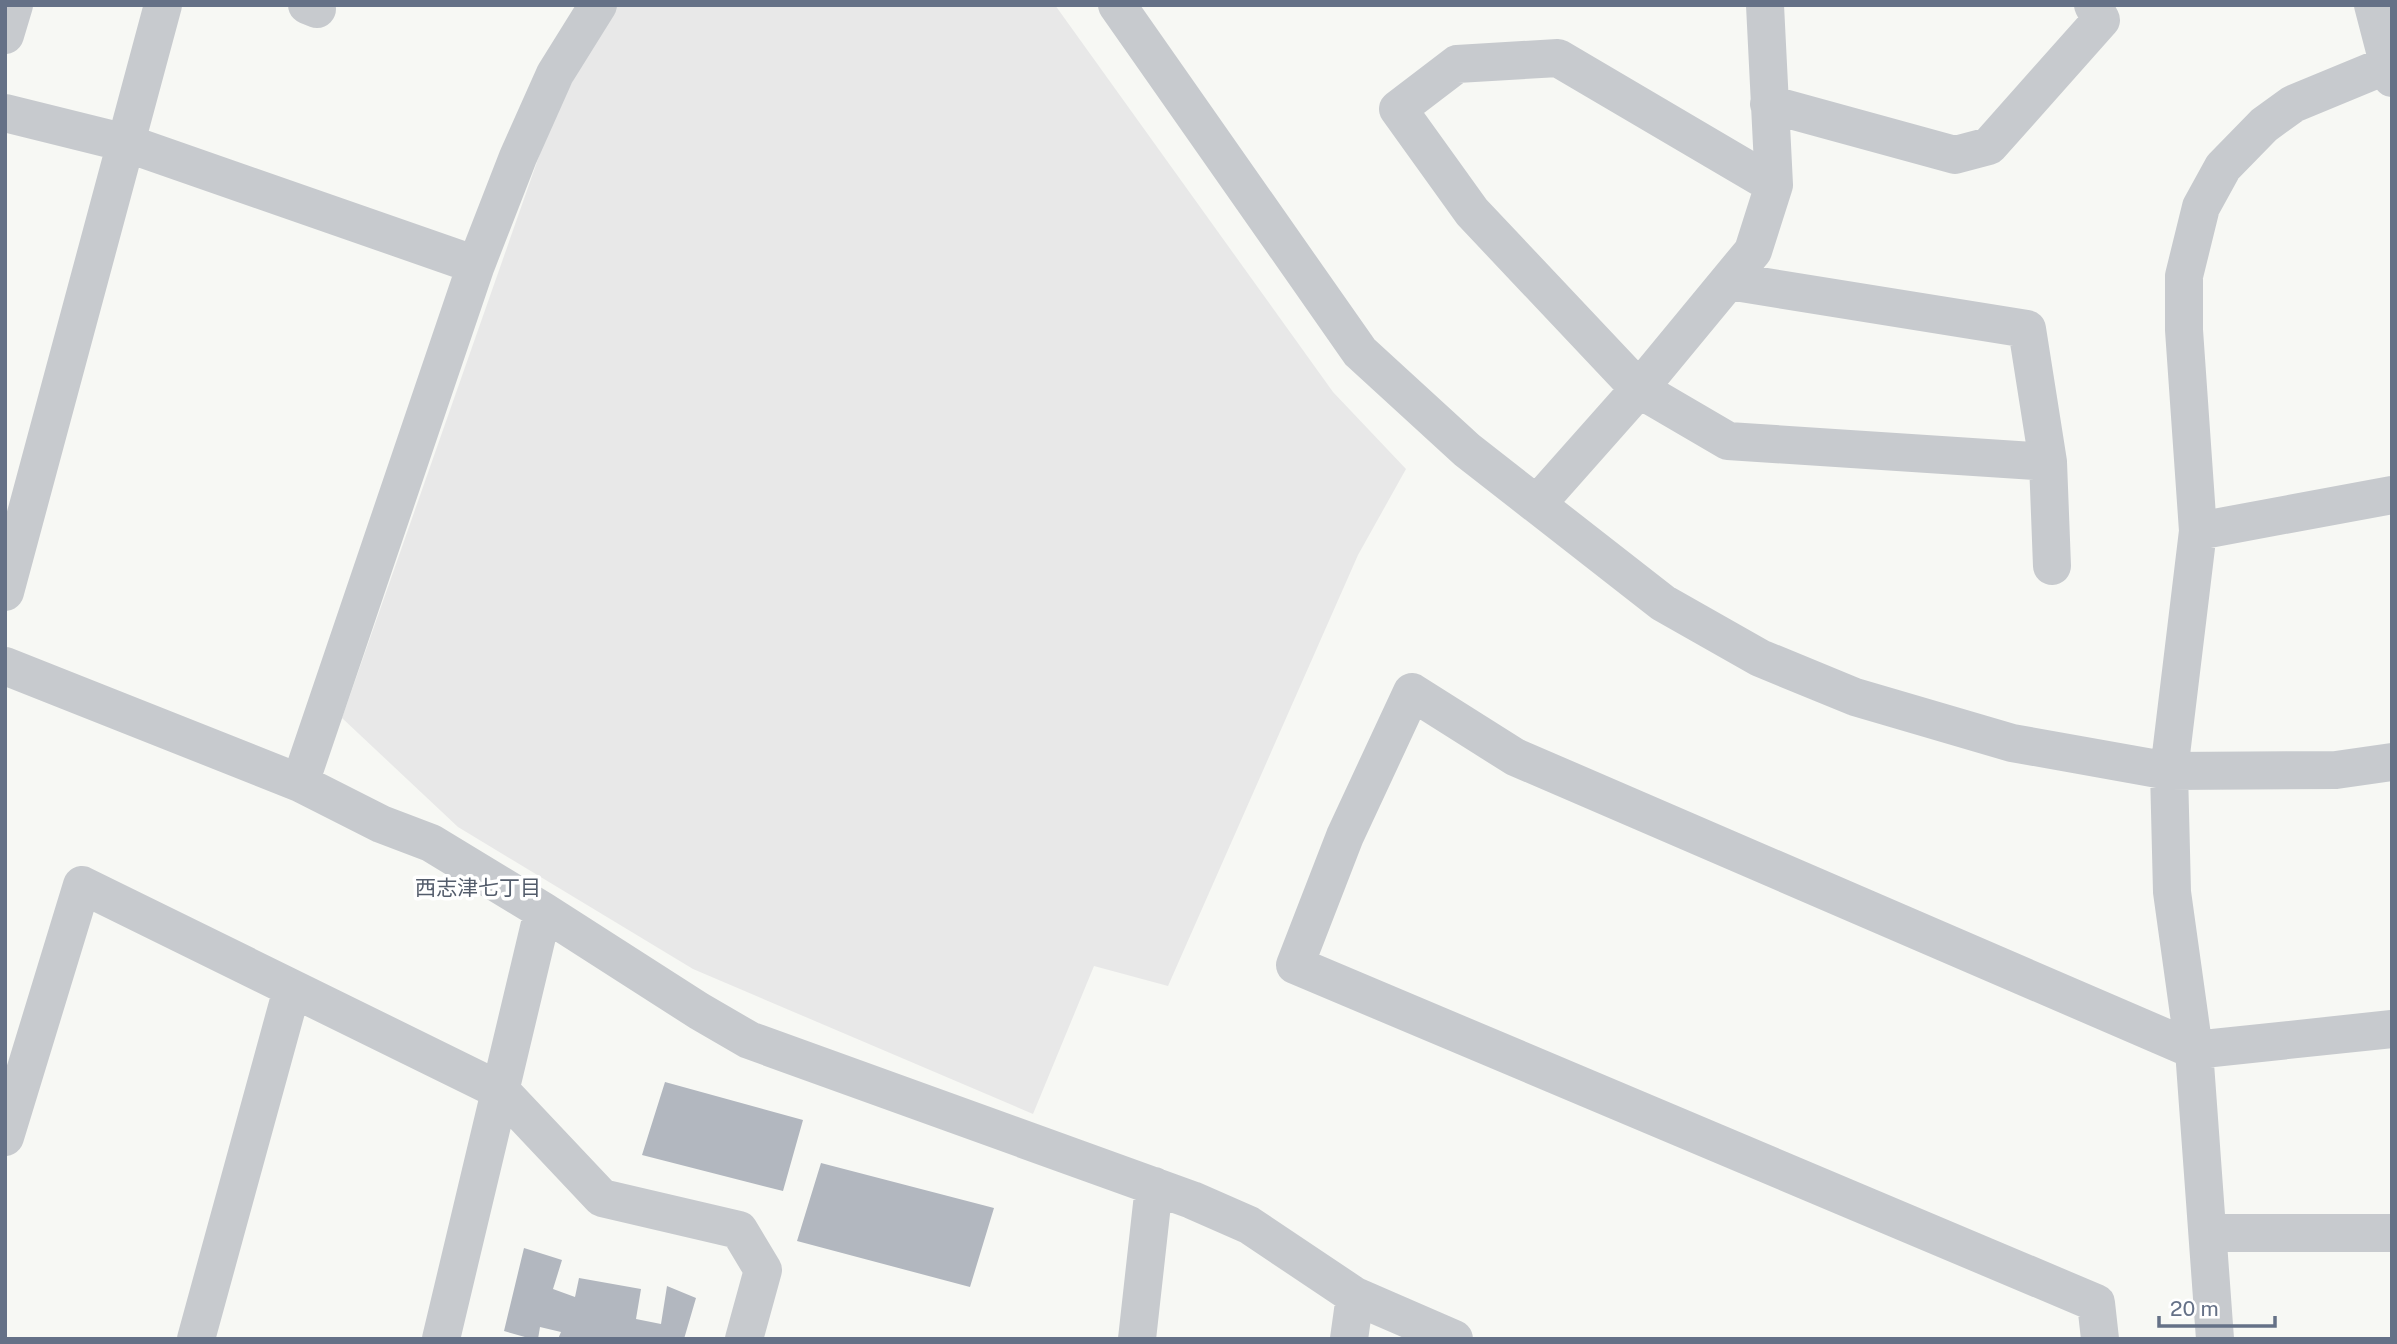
<svg xmlns="http://www.w3.org/2000/svg" width="2397" height="1344" viewBox="0 0 2397 1344" font-family="'Public Sans','Noto Sans JP',sans-serif">
<style>
.built{fill:#e8e8e8}
.building{fill:#b2b7bf}
.lines{fill:none;stroke-linecap:round;stroke-linejoin:round}
.minor{stroke:#c7cace;stroke-width:38}
.labels{text-anchor:middle;dominant-baseline:central;stroke-width:7;stroke-linejoin:round;paint-order:stroke}
.neighbourhood-label{font-size:21px;fill:#535c6b;stroke:#fff}
</style>
<rect width="100%" height="100%" fill="#f7f8f4"/>
<path class="built" d="M618,5H1055L1333,392L1406,469L1358,555L1168,986L1094,966L1033,1114L693,969L458,827L342,718L551,122L606,18Z"/>
<path class="building" d="M665,1082L803,1120L783,1191L642,1155Z
M821,1163L994,1208L970,1287L797,1241Z
M524,1248L562,1260L553,1289L575,1297L579,1278L641,1289L636,1319L661,1324L667,1286L696,1298L684,1339H558L561,1332L540,1327L538,1339H532L504,1331Z"/>
<g class="lines">
<path class="minor" d="M307,5L317,9
M1117,5L1360,352L1467,450L1663,603L1760,658L1855,697L2012,743L2169,771L2336,770L2392,762
M2373,5L2392,78
M5,35L14,5
M1769,104L1955,155L1989,146L2101,20L2093,5
M5,113L126,143L476,265
M1774,185L1558,58L1457,64L1398,109L1472,212L1639,389L1728,441L2048,462
M1729,281L2027,329L2048,462L2052,566
M1537,504L1639,389L1753,251L1774,185L1765,5
M2198,531L2392,495
M5,592L163,5
M5,666L300,783L381,824L431,843L543,911L699,1011L749,1040L1192,1200L1249,1225L1355,1296L1454,1339
M300,783L476,265L518,157L555,74L598,5
M5,1137L82,885L501,1091L602,1198L739,1230L763,1270L744,1339
M2208,1233H2392
M196,1339L292,989
M441,1339L543,911
M1137,1339L1154,1186
M1349,1339L1355,1296
M2100,1339L2096,1303L1295,965L1345,836L1412,692L1515,757L2194,1050L2392,1029
M2215,1339L2194,1050L2172,892L2169,771L2198,531L2184,330V276L2201,207L2223,167L2264,125L2293,104L2392,63"/>
</g>
<g class="labels">
<g class="neighbourhood-label">
<text x="478" y="887">西志津七丁目</text>
</g>
</g>
<rect width="2397" height="1344" fill="none" stroke="#657187" stroke-width="14"/>
<path d="M2159 1316v10h116v-10" fill="none" stroke="#657187" stroke-width="3.5"/>
<text x="2170" y="1316" font-size="21" fill="#657187" stroke="#ffffff" stroke-width="5" paint-order="stroke">20 m</text>
</svg>
